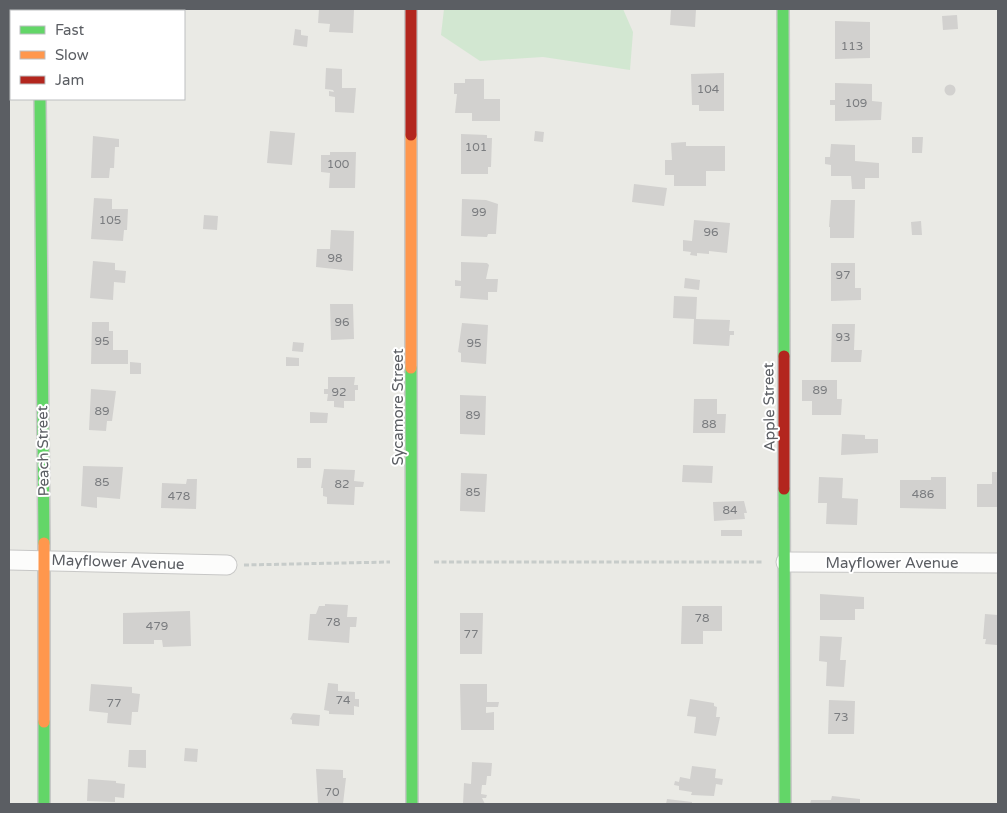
<svg xmlns="http://www.w3.org/2000/svg" width="1007" height="813" viewBox="0 0 1007 813" font-family="'Varela Round',sans-serif">
<style>
.green{fill:#d2e7d1}
.building{fill:#d2d1cf}
.lines{fill:none;stroke-linecap:round;stroke-linejoin:round}
.street-casing{stroke:#c7c7c6;stroke-width:21}
.fast-casing{stroke:#c7c8c7;stroke-width:14}
.slow-casing{stroke:#c7c8c7;stroke-width:14}
.jam-casing{stroke:#c7c8c7;stroke-width:14}
.path{stroke:#c7ccca;stroke-width:3;stroke-dasharray:5 2.5;stroke-linecap:butt}
.street{stroke:#fcfcfb;stroke-width:19}
.fast{stroke:#63d668;stroke-width:11}
.slow{stroke:#ff974d;stroke-width:11}
.jam{stroke:#b3261e;stroke-width:11}
.labels{text-anchor:middle;dominant-baseline:central;stroke-width:4;stroke-linejoin:round;paint-order:stroke}
.number-label{font-size:12px;fill:#7a7c7f}
.street-label{font-size:15px;fill:#5b5e63;stroke:#fff}
</style>
<rect width="100%" height="100%" fill="#eaeae5"/>
<path class="green" d="M444,9H623L633,32L630,70L543,57L480,61L441,35Z"/>
<path class="building" d="M86,9H137V11H86Z
M319,9H354L353,33L329,32L330,24L318,23Z
M671,9H696L695,27L670,25Z
M957,15L958,29L943,30L942,16Z
M835,21L870,22V58L835,59Z
M295,29L301,30V35L308,36L307,47L293,45Z
M326,68L342,69V88H356L354,113L335,112V97L329,96V91L334,92L333,90L325,89Z
M724,73V111H699V105H692L691,74Z
M465,79H484V99H500V121H472V113H455L457,94H454V83H465Z
M835,83L872,84V101L882,102L881,120L835,121V105H830V100H835Z
M944.5 90a5.5 5.5 0 1 1 11 0a5.5 5.5 0 1 1-11 0Z
M270,131L295,133L292,165L267,163Z
M535,131L544,132L543,142L534,141Z
M461,134L487,135V138H492L491,167H488V174H461Z
M93,136L119,139V147H115L114,168H110L109,178H91Z
M912,137H923L922,153H912Z
M686,142V146H725V171H706V186H674V175H665V160H672L671,143Z
M831,144L855,145V161L879,163V178H865V189H852L851,176H831V165L825,164V157H830Z
M330,152H356L355,188H329L330,173L321,172V155H330Z
M634,184L667,188L664,206L632,202Z
M94,198L112,199V209H128L127,230H124L123,241L91,239Z
M462,199L486,200L498,204L496,234H488L487,237L461,236Z
M831,200H855L854,238H830V227H829Z
M204,215L218,216L217,230L203,229Z
M694,220L730,223L727,253L709,251V254L697,253V256L690,255L691,252L683,251V240L692,241Z
M921,221L922,235H912L911,222Z
M331,230L354,231L353,271L316,267L317,249H330Z
M93,261L115,263V270L126,271L125,283L114,282L113,300L90,298Z
M461,262L487,263L489,265L486,279H498L497,292H488V300L460,298L461,286H455V280L461,281Z
M831,263H855V288H861V300L831,301Z
M685,278L700,280L699,290L684,288Z
M674,296L697,297L696,319L730,320L729,331H734V335H730L729,346L693,344L694,319L673,318Z
M330,304H353L354,339L331,340Z
M92,322H109V331H113V350H128V364H91Z
M462,323L488,325L486,364L461,362V353L458,352Z
M832,324H855L854,350H862L861,362H831Z
M293,342L304,343L303,352L292,351Z
M286,357L299,358V366H286Z
M130,362L141,363V374H130Z
M328,377H355L354,385H358V390H355V401H344V408L334,407V401H327L328,394H324V389H328Z
M802,380H837V399H842L841,415H812V401H802Z
M91,389L116,391L112,421H107L106,431L89,430Z
M460,395L486,396L485,435L460,434Z
M694,399H717V414H726L725,433H693Z
M310,412L328,413L327,423H310Z
M842,434L865,435V439H878V453L841,455Z
M297,458H311V468H297Z
M683,465L713,466L712,483L682,482Z
M83,466L123,467L120,499L97,497V508L81,506Z
M324,469L355,470L354,481L364,482L363,487H355L354,505L327,504V497L323,496V488H321Z
M992,472H998V507H977V484H992Z
M461,473L487,474L485,512L460,511Z
M819,477L843,478L842,498L858,499L857,525L826,524L827,503H818Z
M931,477H946V509L900,508V480H931Z
M187,479H197L196,509L161,508L162,483L186,484Z
M744,501L747,513H744L745,519L714,521L713,502Z
M721,530H742V536H721Z
M820,594L864,597V609H855V620H820Z
M325,604L348,605L347,617H357L356,627H350L349,643L308,640L310,614H316L319,606H325Z
M682,606H722V631H703V644H681Z
M190,611L191,646L163,647L162,640H154V644H123V613Z
M460,613H483L482,654H460Z
M985,614L998,615L997,645L985,644L986,639H983Z
M820,636L842,637L840,660H846L844,687L826,686L827,662L819,661Z
M328,683L338,684V691L355,692V699H359V707L354,706V715L329,714V711L324,710Z
M91,684L132,687V693L140,694L138,712H132L131,725L107,723L108,713L89,711Z
M460,684H487V702H499L498,707H486V713L494,712V730H461Z
M690,699L714,703V706L717,707L716,717H720L716,736L694,733L696,717L687,716Z
M829,700L855,701L854,734H828Z
M293,713L320,715L319,726L292,724V720L290,719Z
M185,748L198,749L197,762L184,761Z
M129,750H146V768L128,767Z
M472,762L492,763L491,776H487L486,785H482L481,794L487,795L486,798H482L485,804H463L464,783L471,784Z
M692,766L716,769L715,778L723,779L722,785L716,784L714,796L691,795L692,792L679,790V786L674,785L675,781L679,782L680,777L690,779Z
M316,769L343,770V778H346L343,804H318Z
M88,779L116,781V783L125,784L124,798L115,797V802L87,801Z
M832,796L860,799V804H810L811,800H831Z
M667,799L692,802V804H666Z"/>
<g class="lines">
<defs>
<path id="street" d="M40,11V9
M9,560L227,565
M786,562L998,563"/>
<path id="fast" d="M783,9L784,356
M40,99L44,543
M411,368L412,804
M784,489L785,804
M44,722V804"/>
<path id="slow" d="M411,135V368
M44,543V722"/>
<path id="jam" d="M411,9V135
M784,356V489"/>
</defs>
<use href="#street" class="street-casing"/>
<use href="#fast" class="fast-casing"/>
<use href="#slow" class="slow-casing"/>
<use href="#jam" class="jam-casing"/>
<path class="path" d="M434,562H763
M244,565L390,562"/>
<use href="#street" class="street"/>
<use href="#fast" class="fast"/>
<use href="#slow" class="slow"/>
<use href="#jam" class="jam"/>
</g>
<g class="labels">
<g class="number-label">
<text x="852" y="46">113</text>
<text x="708" y="89">104</text>
<text x="856" y="103">109</text>
<text x="476" y="147">101</text>
<text x="338" y="164">100</text>
<text x="479" y="212">99</text>
<text x="110" y="220">105</text>
<text x="711" y="232">96</text>
<text x="335" y="258">98</text>
<text x="843" y="275">97</text>
<text x="342" y="322">96</text>
<text x="843" y="337">93</text>
<text x="102" y="341">95</text>
<text x="474" y="343">95</text>
<text x="820" y="390">89</text>
<text x="339" y="392">92</text>
<text x="102" y="411">89</text>
<text x="473" y="415">89</text>
<text x="709" y="424">88</text>
<text x="102" y="482">85</text>
<text x="342" y="484">82</text>
<text x="473" y="492">85</text>
<text x="923" y="494">486</text>
<text x="179" y="496">478</text>
<text x="730" y="510">84</text>
<text x="702" y="618">78</text>
<text x="333" y="622">78</text>
<text x="157" y="626">479</text>
<text x="471" y="634">77</text>
<text x="343" y="700">74</text>
<text x="114" y="703">77</text>
<text x="841" y="717">73</text>
<text x="332" y="792">70</text>
</g>
<g class="street-label">
<text transform="translate(398 407) rotate(-90)">Sycamore Street</text>
<text transform="translate(769 407) rotate(-91)">Apple Street</text>
<text transform="translate(43 451) rotate(-91)">Peach Street</text>
<text transform="translate(118 562) rotate(2)">Mayflower Avenue</text>
<text x="892" y="563">Mayflower Avenue</text>
</g>
</g>
<rect width="1007" height="813" fill="none" stroke="#5b5e63" stroke-width="20"/>
<rect x="10" y="10" width="175" height="90" fill="#ffffff" stroke="#bdbfc1"/>
<rect x="20" y="26" width="25" height="8" fill="#63d668" stroke="#bdbfc1"/>
<text x="55" y="35" font-size="15" fill="#5b5e63">Fast</text>
<rect x="20" y="51" width="25" height="8" fill="#ff974d" stroke="#bdbfc1"/>
<text x="55" y="60" font-size="15" fill="#5b5e63">Slow</text>
<rect x="20" y="76" width="25" height="8" fill="#b3261e" stroke="#bdbfc1"/>
<text x="55" y="85" font-size="15" fill="#5b5e63">Jam</text>
</svg>
